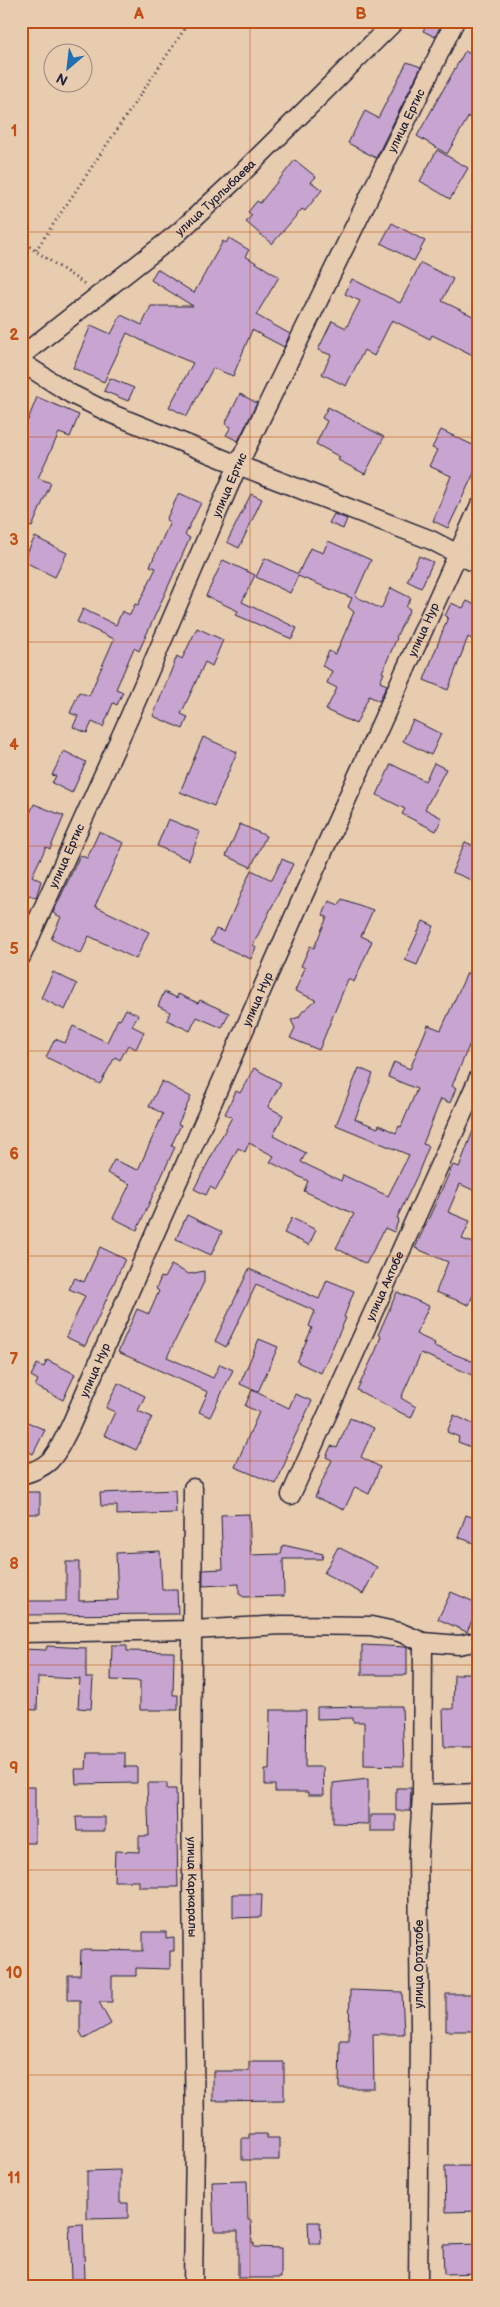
<svg xmlns="http://www.w3.org/2000/svg" width="500" height="2307" viewBox="0 0 500 2307" font-family="'Balsamiq Sans',sans-serif">
<style>
.building{fill:#c7a5d0;stroke:#22223b}
.lines{fill:none;stroke-linecap:round;stroke-linejoin:round}
.minor-casing{stroke:#22223b;stroke-width:21}
.path{stroke:#22223b;stroke-width:3;stroke-dasharray:1 4;stroke-linecap:butt}
.minor{stroke:#e8ccaf;stroke-width:18}
.grid{fill:none;stroke:#c04e15;stroke-width:1;stroke-opacity:0.55}
.labels{text-anchor:middle;dominant-baseline:central;stroke-width:5;stroke-linejoin:round;paint-order:stroke}
.street-label{font-size:12px;fill:#22223b;stroke:#e8ccaf}
.neatline{fill:none;stroke:#c04e15;stroke-width:2}
.grid-label{font-size:16px;text-anchor:middle;font-weight:bold;fill:#c04e15}
</style>
<rect width="100%" height="100%" fill="#e8ccaf"/>
<filter id="ink" filterUnits="userSpaceOnUse"><feTurbulence type="fractalNoise" baseFrequency=".02" numOctaves="2"/><feDisplacementMap in="SourceGraphic" scale="10" xChannelSelector="R" yChannelSelector="G"/><feConvolveMatrix kernelMatrix="1 2 1 2 8 2 1 2 1" color-interpolation-filters="sRGB"/></filter>
<g filter="url(#ink)">
<path class="building" d="M428,21H443L435,37L423,31Z
M465,51L479,59V88L471,101L479,106V122L469,116L447,154L417,136Z
M407,62L421,67L376,158L348,143L365,111L378,118Z
M437,150L468,168L450,199L420,181Z
M295,160L316,177L311,182L322,190L305,211L302,209L272,244L246,222L252,215L248,212L257,201L260,203Z
M392,223L425,241L414,261L381,243Z
M229,238L249,250L245,256L250,259L279,277L256,315L290,334L284,347L252,330L233,376L213,368L187,416L169,407L193,363L156,348L127,333L104,382L73,368L91,325L111,334L121,315L142,325L151,306H193L151,280L157,269L194,293L223,241L226,243Z
M421,263L453,279L442,301L479,319V358L432,335L430,339L392,320L374,356L364,350L346,386L322,374L331,355L318,350L332,321L346,328L360,301L345,294L352,279L400,303Z
M110,378L134,388L128,401L104,391Z
M240,394L257,403L238,441L226,435L231,427L225,424Z
M37,397L79,415L70,437L59,433L38,478L51,483L32,527L21,523V426L25,427Z
M328,407L384,437L365,474L338,460L340,457L316,444L327,421L322,418Z
M441,430L479,448V461L473,475L448,528L433,521L451,476L429,466L437,450L432,448Z
M179,493L201,503L185,535L190,538L139,651L134,648L116,689L123,692L117,705L113,703L103,727L92,722L87,733L73,727L78,716L70,713L79,692L89,696L114,639L77,622L83,609L116,625L122,611L130,615L135,604L138,605L156,568L150,566L170,522L166,520Z
M251,494L262,499L239,548L227,542Z
M334,514L347,519L343,529L329,523Z
M35,537L67,553L55,577L23,561Z
M328,541L371,560L355,596L381,609L391,588L411,598L406,607L410,609L396,637L397,638L382,672L384,673L380,682L387,685L379,701L369,696L356,724L326,710L337,688L327,683L332,671L322,666L329,651L335,654L337,651L354,612L348,607L352,598L298,576L290,593L256,577L265,558L298,574L310,548L323,553Z
M419,556L433,562L421,588L407,581Z
M223,560L255,575L242,602L297,628L292,639L236,615L238,611L206,596Z
M467,601L479,607V643L468,637L448,690L424,680L448,617L445,616L451,603L463,608Z
M197,628L223,640L212,666L205,662L181,714L188,717L183,729L153,716L177,656L182,659Z
M413,720L441,734L431,755L403,741Z
M203,737L237,752L214,806L180,792Z
M64,751L86,762L72,793L52,783L56,776L52,775Z
M434,763L446,769L425,809L442,818L436,831L402,814L405,809L377,795L391,764L425,781Z
M34,804L64,816L50,849L46,847L32,876L41,881L36,898L24,893L21,900V833Z
M168,819L200,832L189,860L157,846Z
M240,824L266,836L251,867L226,856Z
M99,832L124,843L95,906L149,932L136,959L89,936L81,954L51,939L61,917L53,913L80,855L87,858Z
M465,842L479,848V883L452,872Z
M282,859L293,864L253,945L256,947L251,959L210,941L216,929L224,932L251,870L272,880Z
M342,899L373,910L361,936L372,941L354,982L348,979L319,1050L290,1038L295,1028L291,1020L299,1017L302,1012L316,1000L295,991L305,968L301,966L310,946L314,948L327,917L323,915L329,901L339,905Z
M423,921L434,926L417,965L405,960Z
M53,972L77,984L65,1010L41,998Z
M467,973L479,978V1022L452,1086L456,1088L450,1103L441,1099L423,1144L429,1146L417,1176L397,1218L399,1219L394,1232L385,1228L366,1264L336,1248L354,1214L304,1191L308,1181L270,1162L274,1156L249,1143L245,1152L238,1148L216,1190L210,1187L206,1195L194,1189L232,1117L225,1114L236,1091L240,1093L254,1068L281,1083L268,1107L283,1115L273,1136L306,1153L301,1162L341,1181L343,1175L388,1196L409,1155L336,1125L359,1068L373,1074L355,1119L378,1128L379,1125L396,1133L399,1126L401,1127L417,1089L388,1077L394,1062L410,1069L428,1025L441,1030Z
M164,992L177,998L178,994L198,1003L200,1000L229,1013L222,1028L197,1017L190,1031L167,1020L170,1012L158,1006Z
M126,1009L138,1015L132,1026L144,1032L136,1049L128,1045L120,1060L115,1057L100,1084L46,1057L55,1039L65,1043L73,1026L107,1042L118,1019L120,1020Z
M162,1081L191,1097L178,1124L181,1125L171,1146L175,1147L137,1230L113,1218L130,1184L107,1173L114,1160L138,1170L163,1114L149,1106Z
M478,1118L479,1182L475,1191L460,1184L448,1212L470,1221L462,1239L479,1245V1280L469,1305L436,1292L448,1262L415,1248L453,1165L459,1167Z
M187,1215L222,1232L211,1255L176,1239Z
M292,1218L316,1230L309,1245L284,1233Z
M100,1247L125,1259L85,1346L66,1337L85,1296L69,1289L75,1278L84,1282Z
M171,1265L189,1274L204,1271V1282L167,1357L213,1378L220,1364L233,1370L210,1417L199,1412L208,1392L118,1352L137,1309L149,1314L159,1291L156,1289L161,1277L164,1278Z
M249,1269L319,1299L327,1280L354,1291L344,1317L346,1318L321,1373L297,1362L312,1328L309,1326L315,1311L256,1285L226,1347L215,1341Z
M397,1292L429,1306L416,1334L435,1343L434,1346L479,1364V1378L421,1353L401,1398L416,1407L411,1418L357,1390L376,1350L381,1336L378,1335Z
M259,1339L278,1347L258,1392L240,1384Z
M47,1360L75,1374L63,1400L35,1386L38,1380L31,1376L37,1364L44,1367Z
M118,1383L145,1396L138,1411L152,1417L136,1450L104,1435L115,1412L106,1408Z
M252,1390L289,1408L295,1394L312,1401L286,1455L288,1456L276,1484L235,1467L259,1412L245,1406Z
M454,1415L479,1427V1450L458,1442L459,1437L447,1432Z
M350,1418L374,1428L361,1457L380,1467L369,1494L355,1487L344,1510L315,1497L332,1460L326,1457L331,1446L337,1448Z
M21,1419L45,1430L33,1454L21,1448Z
M175,1490L176,1513L117,1515V1506H101L100,1493Z
M21,1492H40V1514H21Z
M249,1514L251,1555L281,1554L283,1545L323,1554L322,1559H283L284,1596L244,1597L239,1594V1584L203,1586V1570L223,1569L221,1515Z
M466,1515L479,1520V1545L458,1537Z
M338,1547L377,1567L363,1594L324,1573Z
M160,1551L162,1590H177L178,1614L21,1615V1601H66V1562H79V1601L118,1600L116,1553Z
M451,1592L479,1604L467,1632L438,1619Z
M112,1645H127V1651L174,1652L173,1695H178V1710H140V1681L111,1680Z
M362,1645L407,1647V1675H362Z
M47,1646L86,1648V1678H93L91,1709L78,1708L80,1679L38,1677L37,1710L21,1709V1649L46,1650Z
M462,1673H479V1747H444L443,1709H453L454,1675H462Z
M365,1706H402L404,1766L364,1765V1722H353V1718L317,1719V1707Z
M270,1710H306L305,1767H323L324,1795H308V1792H275V1785H265V1770H269Z
M87,1753H125V1767H137V1783L76,1784L75,1769H86Z
M368,1779V1824L333,1823V1783Z
M147,1783H167V1789H176L178,1887H139V1881H114L115,1851L139,1852V1836H149Z
M21,1787H35V1843H21Z
M396,1788H411L410,1811H396Z
M370,1815H396V1831H370Z
M76,1817H105V1831H77Z
M233,1894H262L261,1917L233,1918Z
M143,1932H166V1938L174,1937V1951H170V1969L136,1968V1976H112V2002H99L111,2024L84,2039L80,2032V2000H68V1975H80L81,1950L143,1951Z
M350,1990L402,1992L404,2034H373L374,2088H339L340,2040H349Z
M446,1994H479V2031H446Z
M249,2062H284V2100L213,2101V2071H249Z
M249,2134H267V2138H279V2160H242V2138H249Z
M445,2166H479V2211L446,2212Z
M120,2170V2203H128V2218L87,2219V2171Z
M247,2181L248,2220H251L252,2243H254V2247L281,2248V2278H238V2231H214L212,2182Z
M308,2222H320L321,2244H309Z
M83,2224L85,2279H71L69,2225Z
M479,2244V2273L444,2274L443,2245Z"/>
<g class="lines">
<defs>
<g id="minor">
<path id="s1" d="M21,356L179,232L234,181L395,21"/>
<path d="M21,362L71,394L112,414L238,465L431,540L479,565"/>
<path id="s2" d="M21,957L129,718L238,465L455,21"/>
<path id="s3" d="M21,1475C54,1466 55,1455 70,1427L299,905L479,507"/>
<path id="s4" d="M193,1488L191,1792L195,2139L193,2286"/>
<path id="s5" d="M291,1495L479,1077"/>
<path d="M21,1633L193,1630L282,1625L371,1626L399,1632L423,1642L459,1645L479,1641"/>
<path d="M422,1795L479,1793"/>
<path d="M418,2286L420,2029L418,1858L422,1795L423,1642"/>
</g>
</defs>
<use href="#minor" class="minor-casing"/>
<path class="path" d="M21,241L86,285
M36,250L190,21"/>
<use href="#minor" class="minor"/>
</g>
</g>
<path class="grid" d="M250,21V2286M21,232H479M21,437H479M21,642H479M21,846H479M21,1051H479M21,1256H479M21,1461H479M21,1665H479M21,1870H479M21,2075H479"/>
<g class="labels">
<g class="street-label">
<text stroke="none"><textPath href="#s2" startOffset="921">улица Ертис</textPath></text>
<text stroke="none"><textPath href="#s1" startOffset="251">улица Турлыбаева</textPath></text>
<text stroke="none"><textPath href="#s2" startOffset="516">улица Ертис</textPath></text>
<text stroke="none"><textPath href="#s3" startOffset="944">улица Нур</textPath></text>
<text stroke="none"><textPath href="#s2" startOffset="111">улица Ертис</textPath></text>
<text stroke="none"><textPath href="#s3" startOffset="539">улица Нур</textPath></text>
<text stroke="none"><textPath href="#s5" startOffset="229">улица Актобе</textPath></text>
<text stroke="none"><textPath href="#s3" startOffset="134">улица Нур</textPath></text>
<text stroke="none"><textPath href="#s4" startOffset="399">улица Каркаралы</textPath></text>
<text transform="translate(419 1964) rotate(-90)">улица Ортатобе</text>
</g>
</g>
<rect width="500" height="2307" fill="none" stroke="#e8ccaf" stroke-width="55"/>
<g transform="translate(68 68) rotate(208)"><circle r="24" fill="#e8ccaf" stroke="#998881"/>
<path d="M0-4L9 19L0 12L-9 19Z" fill="#1f6fb2"/>
<text y="-8" font-size="14" font-weight="bold" text-anchor="middle" fill="#22223b">N</text>
</g>
<rect x="28" y="28" width="444" height="2252" class="neatline"/>
<g class="grid-label">
<text x="139" y="19">A</text>
<text x="361" y="19">B</text>
<text x="14" y="136">1</text>
<text x="14" y="340">2</text>
<text x="14" y="545">3</text>
<text x="14" y="750">4</text>
<text x="14" y="954">5</text>
<text x="14" y="1159">6</text>
<text x="14" y="1364">7</text>
<text x="14" y="1569">8</text>
<text x="14" y="1773">9</text>
<text x="14" y="1978">10</text>
<text x="14" y="2183">11</text>
</g>
</svg>
